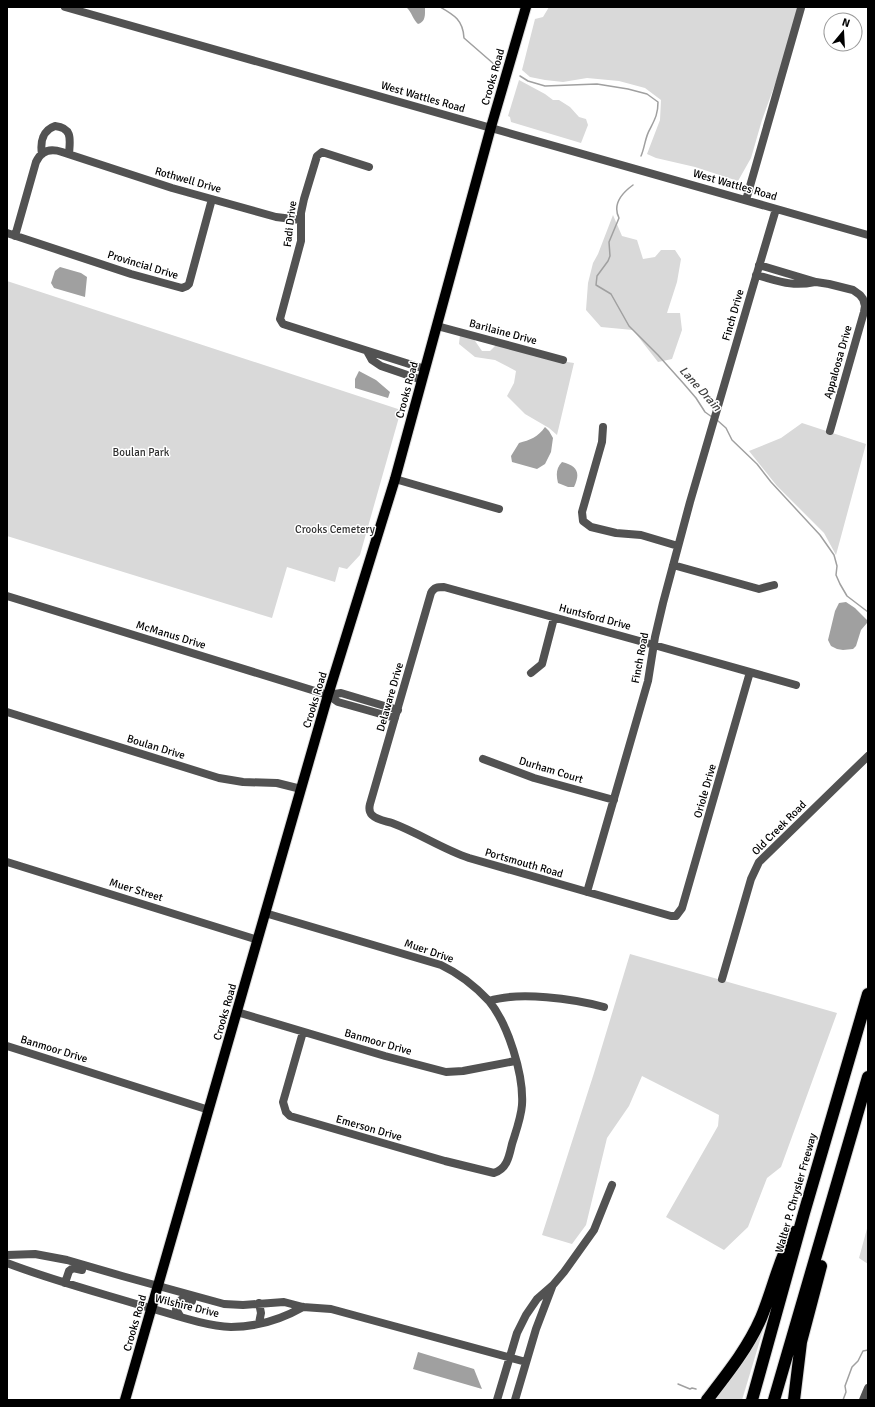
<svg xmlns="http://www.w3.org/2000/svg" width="875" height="1407" viewBox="0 0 875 1407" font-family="Signika,sans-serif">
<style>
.green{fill:#d9d9d9}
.water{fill:#a0a0a0}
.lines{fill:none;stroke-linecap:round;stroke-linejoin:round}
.stream{stroke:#a0a0a0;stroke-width:1.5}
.major-casing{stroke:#dbdbdb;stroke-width:12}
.highway-casing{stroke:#dbdbdb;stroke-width:14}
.minor{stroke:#525252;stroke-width:8}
.major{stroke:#000;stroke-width:10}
.highway{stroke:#000;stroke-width:12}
.labels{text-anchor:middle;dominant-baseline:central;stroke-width:3;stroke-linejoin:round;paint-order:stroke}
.street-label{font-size:11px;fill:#000;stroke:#fff}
.park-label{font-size:11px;fill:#303030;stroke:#fff}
.water-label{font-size:12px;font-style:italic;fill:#414141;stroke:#fff}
</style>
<rect width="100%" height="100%" fill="#fff"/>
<path class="green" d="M549,7H803L762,120L751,158L738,181L695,167L656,158L647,154L660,120L661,100L645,88L619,81L587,78L563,82L545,80L530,77L522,70L535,19L543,17Z
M519,80L545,94L553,100H559L570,107L579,117L586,119L588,125L581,143L511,122L510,117L508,116Z
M613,215L622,236L637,240L643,259L655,257L661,250H675L681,259L677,282L667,313H680L682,330L672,359L658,362L633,330L601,327L586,310L588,283L593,263L598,254Z
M7,281L401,410L360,555L347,569L339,567L335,582L287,567L272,618L7,536Z
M460,334L473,338L482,351H490L497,344L553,360L574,363L557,435L549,428L525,414L507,396L514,383L516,371L495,360L475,357L459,344Z
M802,423L866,444L836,555L824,533L777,486L749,451L781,438Z
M630,954L837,1013L781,1167L767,1178L748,1227L724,1250L666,1217L718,1126L719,1115L642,1076L629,1106L607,1138L586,1225L572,1244L542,1235L594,1073Z
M868,1225V1264L859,1258Z
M763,1326L764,1327L742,1400H713Z"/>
<path class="water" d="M406,7H425C425,14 426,22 418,24C413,20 412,12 406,7Z
M60,267L81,273L87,277L85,297L54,288L51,283L55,271Z
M359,371L376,380L390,392L388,398L355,388V379Z
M545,427L549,431L553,438L551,452L545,464L537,469L512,462L511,456L519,443C530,440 538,437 545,427Z
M562,462C577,466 581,472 574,487H568L558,483C556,475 556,468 562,462Z
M846,602L855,608L867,620V623L861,630L856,646L853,649L843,650L837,649L831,646L828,640L835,611L839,603Z
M418,1352L474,1369L482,1389L413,1369Z"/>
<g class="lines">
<path class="stream" d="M440,7C454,15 463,20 464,38L495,65
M520,76L528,81L545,86L597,84L628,89L647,94L658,102C658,114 655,119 650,129C645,137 645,147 641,156
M633,185C622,193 612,204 619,218L609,242L610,256L608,261L597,276L596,285L611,294L629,326L658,355L684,384L696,398L705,412L712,417
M717,420L726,428L732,440L757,464L771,482L820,535L834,555L837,566L836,575L840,584L847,596L868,612
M678,1384L690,1389L692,1388L696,1389
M843,1400L846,1392L845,1386L852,1367L858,1361L863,1351L868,1350"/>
<defs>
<path id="major" d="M125,1400L328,695L395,479L491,127L526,7"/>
<path id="highway" d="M707,1400C727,1374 748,1348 761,1318C773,1289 779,1259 794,1232
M752,1400L804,1213L868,994
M774,1400L868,1077
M794,1400L801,1342L821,1266"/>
</defs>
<use href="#major" class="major-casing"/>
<use href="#highway" class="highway-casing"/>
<path class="minor" d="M65,7L868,235
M42,154C40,142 43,130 55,126C73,128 70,140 69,154
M369,167L322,152L317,156L304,199L301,213V241L280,319L283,324L286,325L425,369
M746,200L801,8
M7,233L131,274L182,288L187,286L189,284L212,199
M15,236L36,162C41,151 50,148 62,152L172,188L276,217L301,220
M759,265L816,282L829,284L853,290L860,295L863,299L865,306L864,312L830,431
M756,275C779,281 791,287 815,282
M437,326L563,360
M367,351L372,360L381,366L422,380
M603,427L602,442L582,512L583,521L591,527L616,533L641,535L678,546
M395,479L499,509
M673,565L759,589L774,585
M7,596L328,695L338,702L395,718
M750,672L682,908L676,916H671L469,858C442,849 419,833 392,823C386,821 377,820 372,815C369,812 369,808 370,804L431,593C434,587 438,587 444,587L654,645L796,685
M531,673L542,664L554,618
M328,695L341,693L398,710
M7,712L219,778L243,782L277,783L301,789
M483,759L534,778L614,800
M7,862L258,940
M587,892L648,681L655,637L663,603L690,502L752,290L776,209
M265,913L441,965C460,974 474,985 489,1001C519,991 574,999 604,1007
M722,979L751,879L759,862L868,756
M237,1012L385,1056L446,1072L463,1071L515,1061
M303,1032L283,1102L286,1112L290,1116L445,1161L494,1173C507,1169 509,1157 512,1144C516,1131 521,1118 522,1105C524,1075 508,1024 489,1001
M7,1046L209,1110
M7,1255L35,1254L67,1260L122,1276L224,1304L243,1305L284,1302L303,1307L331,1309L526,1362
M7,1263C51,1280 97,1292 143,1306C169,1313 204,1326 231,1327C256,1327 282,1319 303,1307
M65,1283L69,1271L73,1268L82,1270
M259,1303L261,1313L259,1323
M180,1316L176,1309L177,1303L182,1299L192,1301
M497,1400L517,1333L526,1315L537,1299L553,1285L564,1272L594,1230L612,1185
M515,1400L536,1329L552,1287
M863,1400L868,1388"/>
<use href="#major" class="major"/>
<use href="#highway" class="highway"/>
</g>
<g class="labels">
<g class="street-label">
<text transform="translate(493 77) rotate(-74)">Crooks Road</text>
<text transform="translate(423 97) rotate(16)">West Wattles Road</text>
<text transform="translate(188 180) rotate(16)">Rothwell Drive</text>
<text transform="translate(735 185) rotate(16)">West Wattles Road</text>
<text transform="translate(290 224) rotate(-83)">Fadi Drive</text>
<text transform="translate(143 265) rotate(17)">Provincial Drive</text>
<text transform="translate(733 315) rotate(-74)">Finch Drive</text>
<text transform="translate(503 332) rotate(15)">Barilaine Drive</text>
<text transform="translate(838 362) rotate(-74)">Appaloosa Drive</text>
<text transform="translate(407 390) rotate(-75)">Crooks Road</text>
<text transform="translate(595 617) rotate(15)">Huntsford Drive</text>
<text transform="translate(171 635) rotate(17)">McManus Drive</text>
<text transform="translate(640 658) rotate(-79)">Finch Road</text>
<text transform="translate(390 697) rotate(-74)">Delaware Drive</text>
<text transform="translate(315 700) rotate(-73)">Crooks Road</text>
<text transform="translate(156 747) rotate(17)">Boulan Drive</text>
<text transform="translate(551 770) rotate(17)">Durham Court</text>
<text transform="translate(705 791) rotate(-74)">Oriole Drive</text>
<text transform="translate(779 828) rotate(-45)">Old Creek Road</text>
<text transform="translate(524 863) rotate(16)">Portsmouth Road</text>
<text transform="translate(136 890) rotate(17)">Muer Street</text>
<text transform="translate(429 951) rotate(19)">Muer Drive</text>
<text transform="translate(225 1012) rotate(-74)">Crooks Road</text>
<text transform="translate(378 1042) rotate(16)">Banmoor Drive</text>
<text transform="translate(54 1049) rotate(17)">Banmoor Drive</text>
<text transform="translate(369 1128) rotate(16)">Emerson Drive</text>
<text transform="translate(796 1193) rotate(-74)">Walter P. Chrysler Freeway</text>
<text transform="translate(187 1306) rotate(14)">Wilshire Drive</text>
<text transform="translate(135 1323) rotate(-74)">Crooks Road</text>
</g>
<g class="park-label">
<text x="141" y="452">Boulan Park</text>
<text x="335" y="529">Crooks Cemetery</text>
</g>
<g class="water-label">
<text transform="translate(700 389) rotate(48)">Lane Drain</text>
</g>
</g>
<rect width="875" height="1407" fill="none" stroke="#000000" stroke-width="16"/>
<g transform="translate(843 32) rotate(18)"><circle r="19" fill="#ffffff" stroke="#999999"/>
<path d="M0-3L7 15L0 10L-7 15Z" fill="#000000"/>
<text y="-6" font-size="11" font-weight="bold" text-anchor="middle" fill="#000000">N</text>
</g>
</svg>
